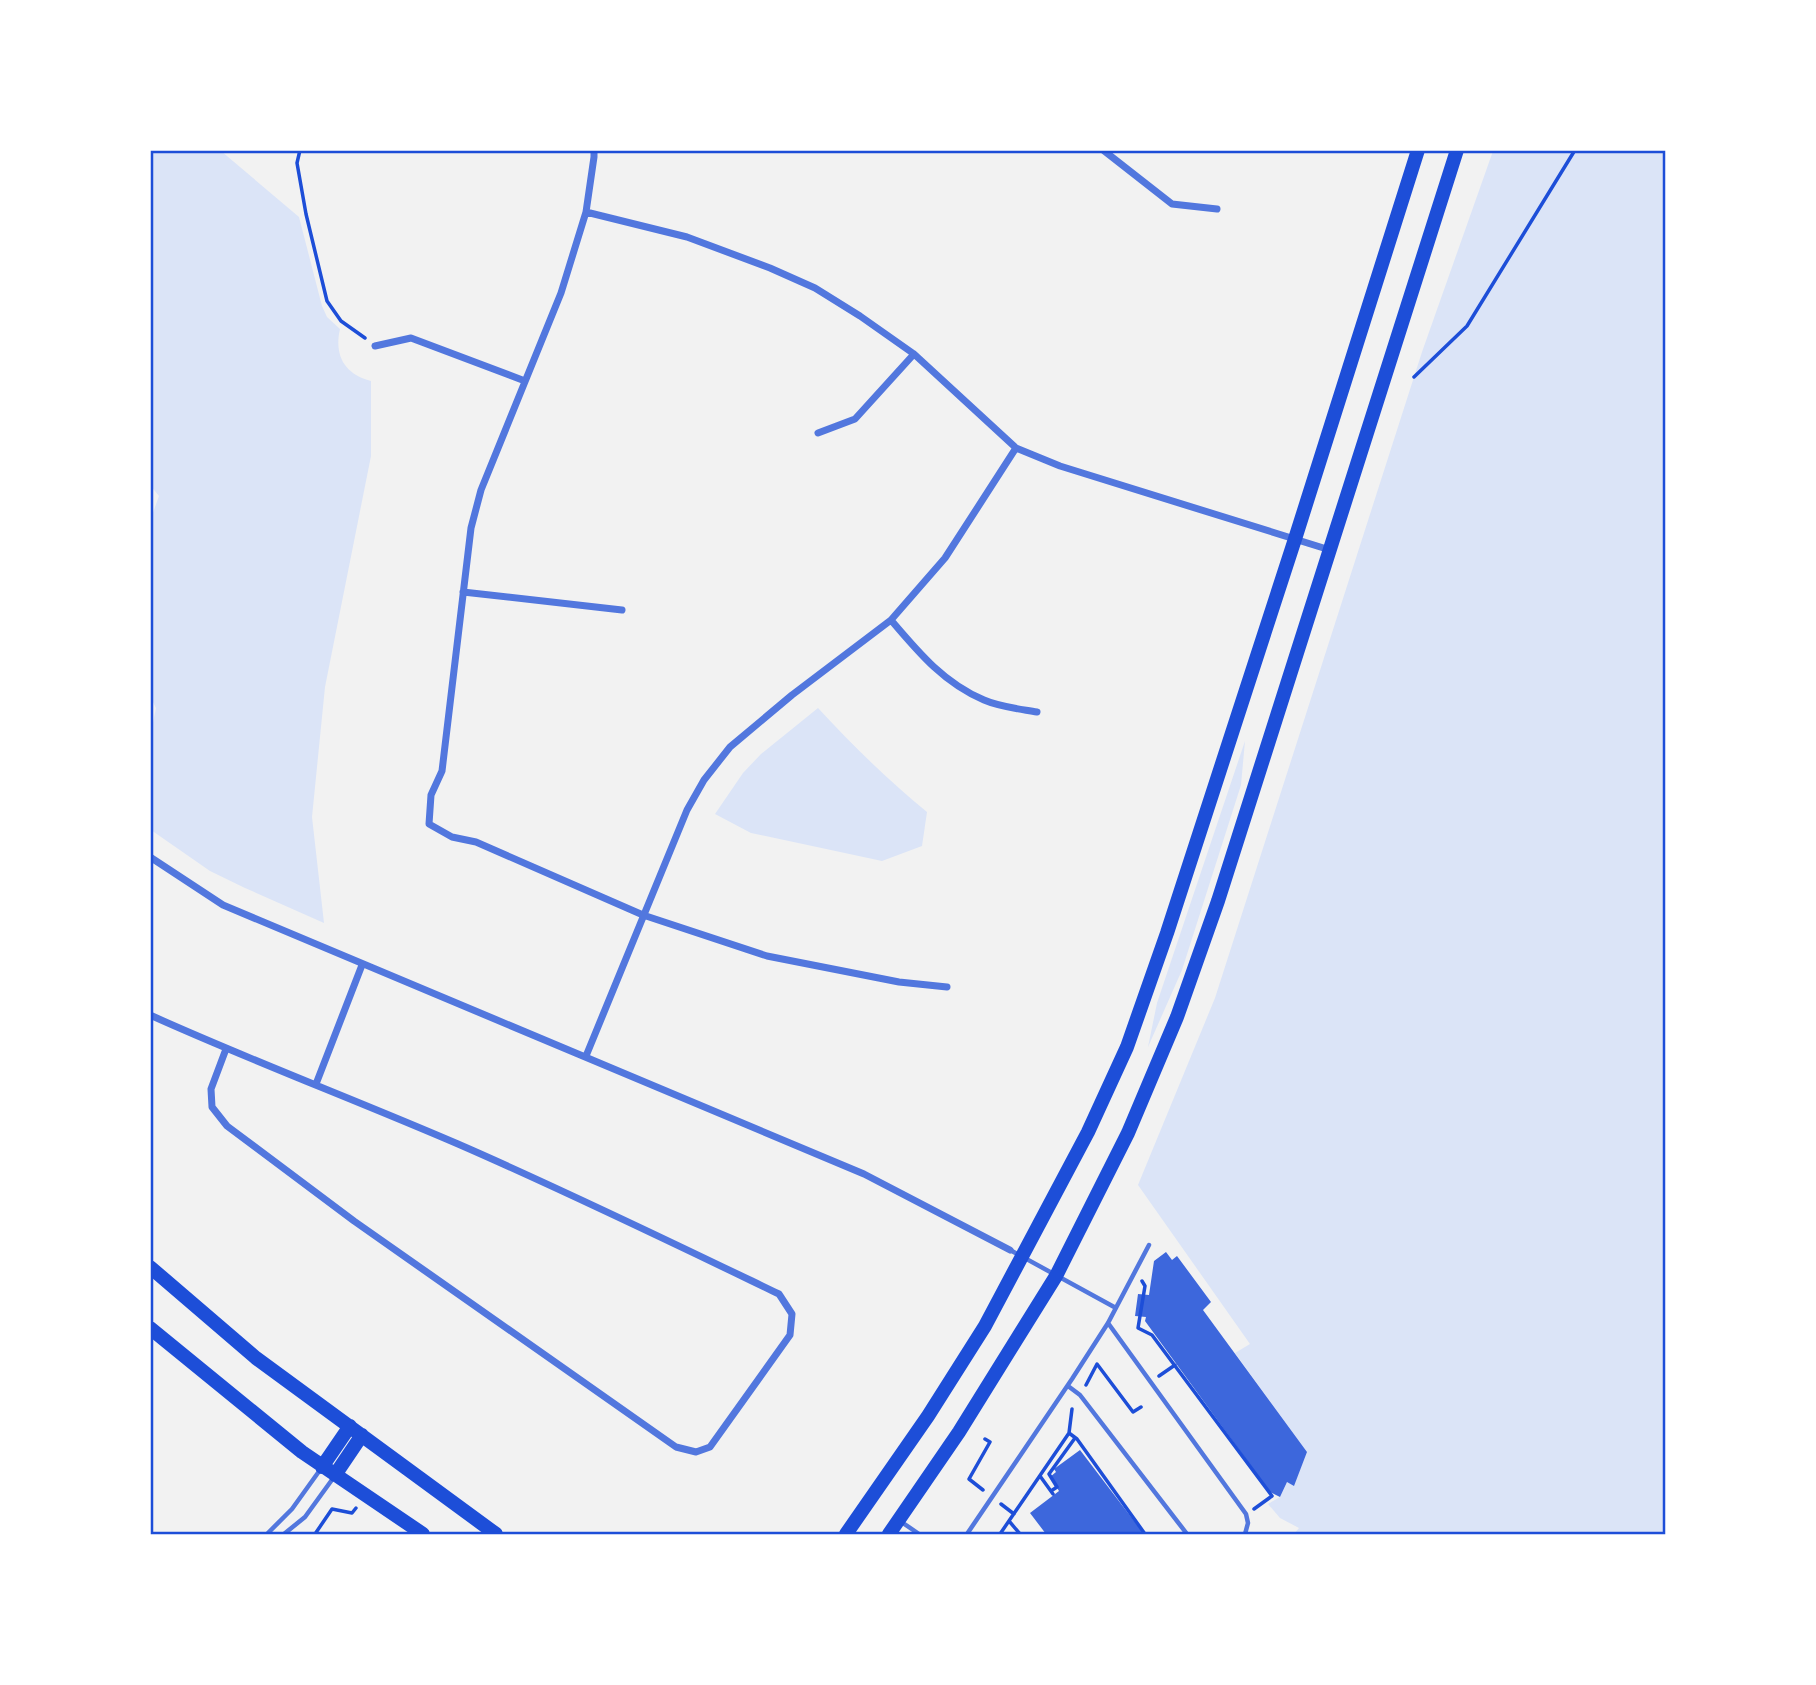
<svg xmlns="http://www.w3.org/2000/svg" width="1816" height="1685" viewBox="0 0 1816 1685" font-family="'PT Serif',serif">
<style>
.green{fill:#dbe4f7}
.building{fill:#3d67dc}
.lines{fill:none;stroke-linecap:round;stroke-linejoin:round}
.path{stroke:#1d4ed8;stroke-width:3.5}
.service{stroke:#5277de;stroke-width:4.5}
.minor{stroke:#5277de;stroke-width:7}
.primary{stroke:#1d4ed8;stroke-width:14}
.neatline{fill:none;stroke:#1d4ed8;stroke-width:2.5}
</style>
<rect width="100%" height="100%" fill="#f2f2f2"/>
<path class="green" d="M151,150L221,151L299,217L322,306L327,317L340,329C334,355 344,374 371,381V456L325,687L312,817L324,923L245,888L210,871L151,830L150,737L156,708L150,696V521L159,496L150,485Z
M1493,151H1665V1534H1294L1299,1528L1280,1518L1268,1504L1280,1497L1287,1482L1294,1485L1307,1452L1235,1353L1250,1344L1138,1185L1215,998L1422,352Z
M818,708C853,746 887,779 927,812L922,846L882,861L751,833L715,814L743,773L761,754Z
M1245,741L1241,785L1182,970L1148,1047L1157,1003Z"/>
<path class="building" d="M1166,1252L1172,1260L1177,1256L1211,1302L1203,1310L1307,1452L1294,1486L1287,1482L1280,1497L1270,1492L1145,1321L1146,1317L1135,1316L1138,1294L1149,1295L1154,1261Z
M1080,1450L1144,1534H1046L1030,1513L1059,1491L1050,1477L1056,1472L1054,1469Z"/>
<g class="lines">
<path class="path" d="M300,150L297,163L306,214L327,301L341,321L365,338
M1414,377L1467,326L1575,150
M1142,1281L1145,1286L1138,1328L1152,1335L1272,1496L1254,1509
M1159,1376L1175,1365
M1086,1385L1097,1364L1133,1412L1141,1407
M1069,1433L1072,1409
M1040,1476L1053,1494
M983,1490L969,1479L990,1442L985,1439
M1051,1491L1057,1487L1049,1474L1075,1438
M1001,1504L1014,1514
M1009,1521L1020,1534
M315,1534L332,1509L352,1513L356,1508
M1000,1534L1069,1433L1077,1439L1145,1534"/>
<path class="service" d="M1010,1250L1116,1308
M1108,1323L1246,1514L1248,1523L1245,1534
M1068,1386L1080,1395L1187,1534
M900,1521L919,1534
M267,1534L292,1509L320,1470
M284,1534L305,1517L334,1477
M967,1534L1072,1379L1108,1323L1149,1245"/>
<path class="minor" d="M594,150V157L586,212L561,293L481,490L471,528L442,771L431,795L429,824L452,837L476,842L643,915L767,956L899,982L947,987
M1103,150L1172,204L1217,209
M586,212L687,237L770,268L815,288L860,316L914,354L1016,448L1060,466L1330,550
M375,346L411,338L525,381
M818,433L855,419L914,354
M463,592L622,610
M891,620C919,653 944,683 984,700C1000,707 1020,709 1037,712
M150,857L223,905L864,1174L1010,1250
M150,1015C252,1061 356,1100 458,1144C566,1191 673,1243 779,1294L792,1314L790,1335L710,1447L696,1452L676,1447L354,1221L227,1126L212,1107L211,1089L226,1049
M586,1056L687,810L704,780L730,747L792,695L891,620L945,558L1016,448
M316,1084L362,965"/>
<path class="primary" d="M150,1267L256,1358L496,1534
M150,1328L302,1452L423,1534
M322,1467L350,1426
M335,1475L362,1435
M846,1534L928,1416L985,1326L1088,1132L1127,1047L1167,933L1295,539L1418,150
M889,1534L959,1432L1056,1276L1128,1133L1177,1017L1218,901L1457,150"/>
</g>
<rect width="1816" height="1685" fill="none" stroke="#ffffff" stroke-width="304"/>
<rect x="152" y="152" width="1512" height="1381" class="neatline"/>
</svg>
